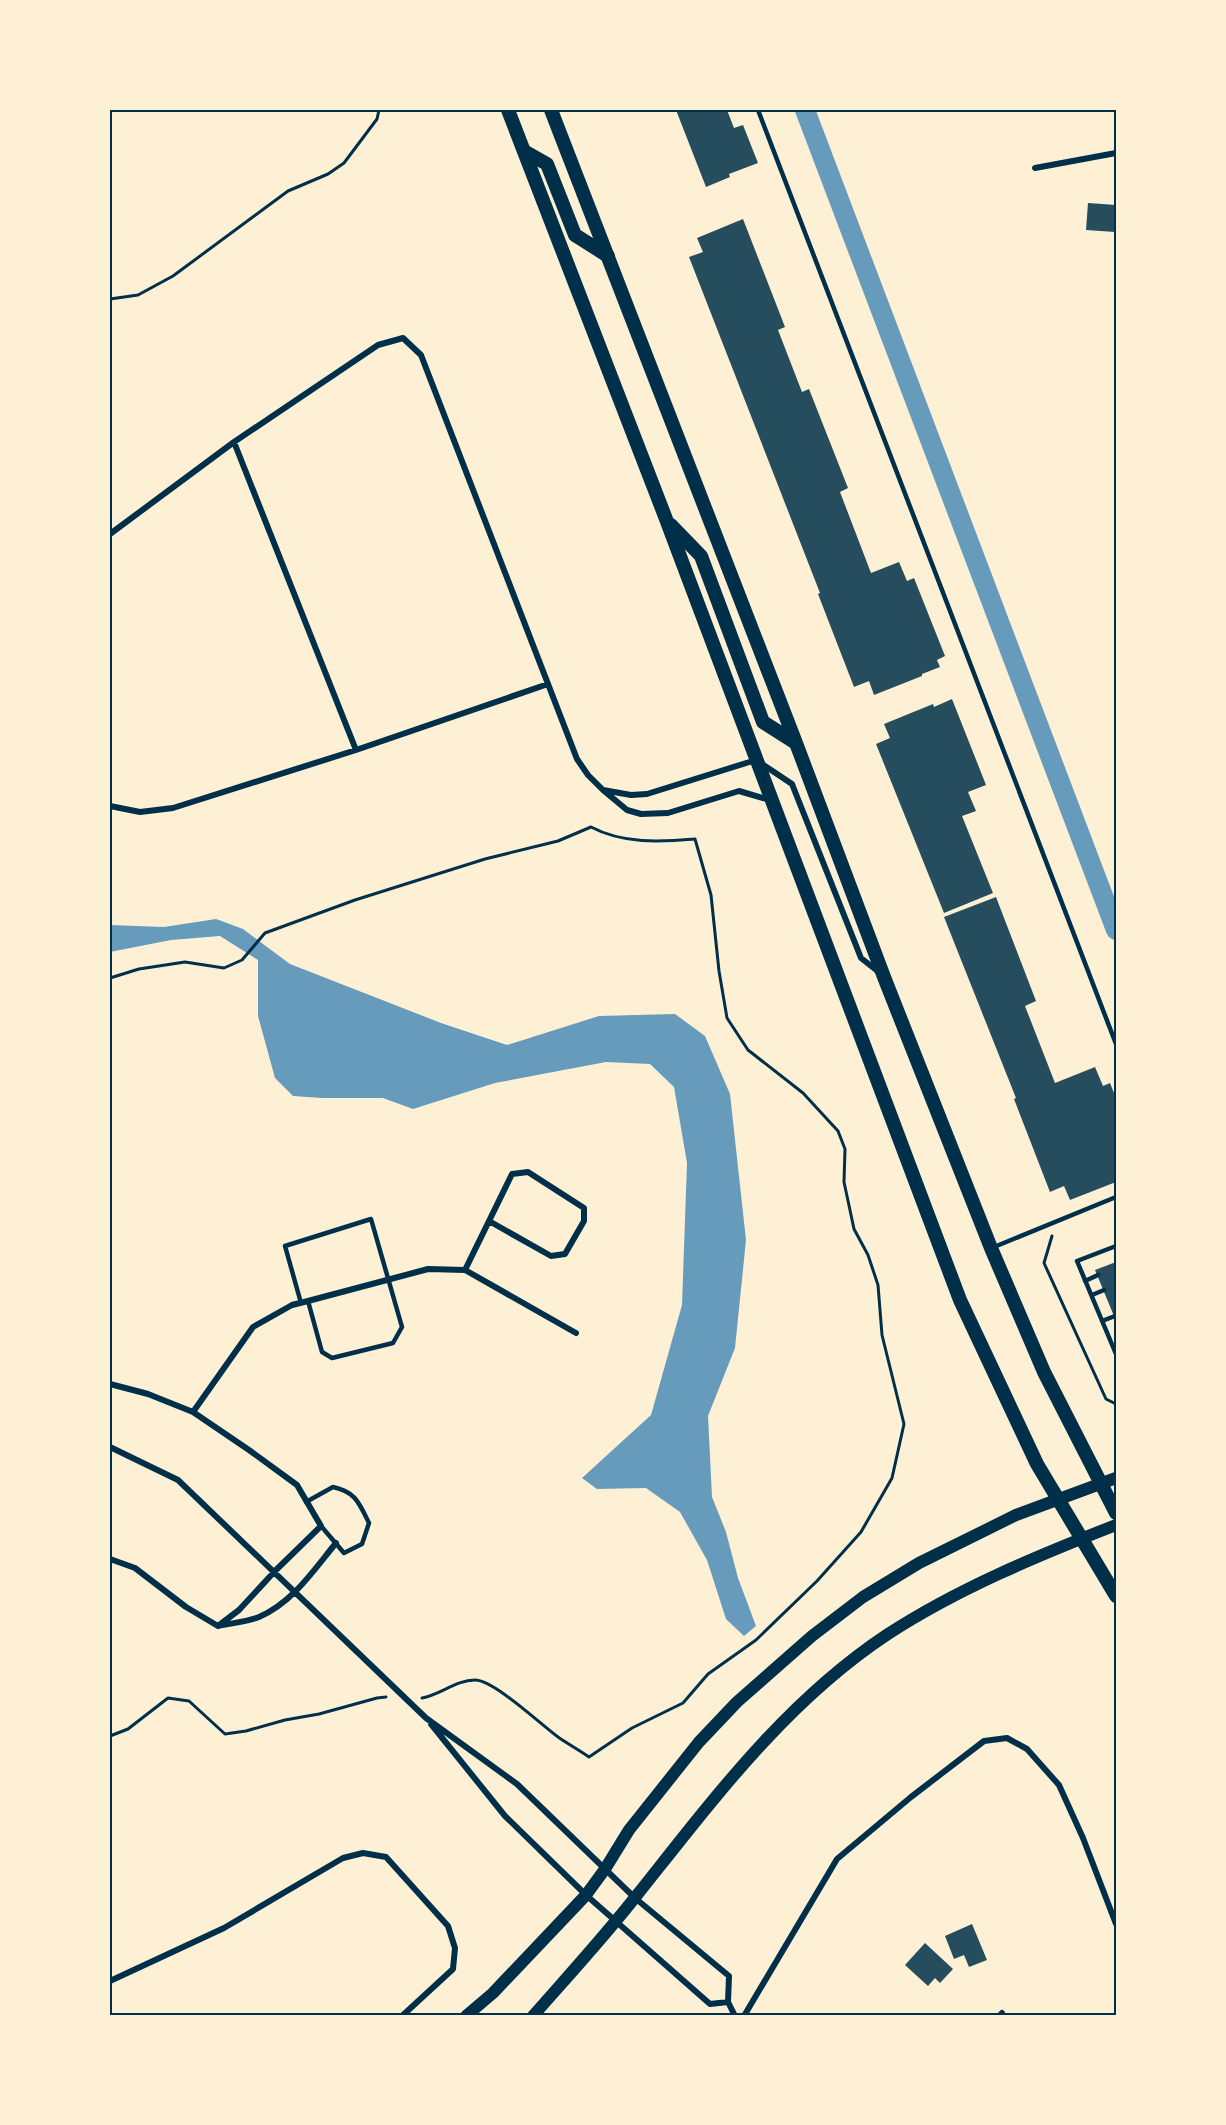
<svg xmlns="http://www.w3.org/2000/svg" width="1226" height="2125" viewBox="0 0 1226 2125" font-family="'Public Sans',sans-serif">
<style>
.water{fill:#669bbc}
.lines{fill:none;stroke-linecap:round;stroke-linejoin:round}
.canal{stroke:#669bbc;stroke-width:20}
.building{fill:#264d5e}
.path{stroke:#003049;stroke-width:3}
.service{stroke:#003049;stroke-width:4.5}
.minor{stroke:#003049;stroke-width:6}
.secondary{stroke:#003049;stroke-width:12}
.primary{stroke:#003049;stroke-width:14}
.neatline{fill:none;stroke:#003049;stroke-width:2}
</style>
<rect width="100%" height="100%" fill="#fdf0d5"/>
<path class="water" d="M216,919L243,929L290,964L441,1023L507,1045L599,1016L675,1014L705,1036L730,1094L746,1240L735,1348L708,1416L712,1497L726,1532L738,1578L756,1626L744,1636L726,1619L707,1560L680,1512L646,1488L597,1489L582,1478L651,1415L682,1305L687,1163L674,1087L650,1064L606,1062L495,1083L413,1109L383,1098H322L293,1096L275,1078L258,1016V960L220,936L171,940L110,952V925L164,927Z"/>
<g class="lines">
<path class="canal" d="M805,110L1116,930"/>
</g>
<path class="building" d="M676,110H727L734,128L743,125L758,163L729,174L730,177L706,187Z
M1088,203L1116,205V241L1114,240L1115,232L1086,230Z
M743,219L785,327L778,330L802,392L809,389L848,488L840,492L871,573L899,562L907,581L914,578L945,656L937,660L940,667L922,674V676L874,695L869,681L854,687L818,594L820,593L689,257L703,252L697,238Z
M952,699L986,785L968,792L976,811L962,816L993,893L944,913L876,744L890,738L884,724L933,704L934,707Z
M996,897L1036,1001L1025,1006L1055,1083L1095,1067L1103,1086L1110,1083L1116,1098V1182L1070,1200L1064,1186L1050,1192L1014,1099L1016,1098L944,917Z
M1116,1262V1321L1095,1270Z
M972,1924L987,1960L969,1967L964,1955L954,1959L945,1936Z
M925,1943L953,1969L940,1983L935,1978L928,1986L905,1965Z"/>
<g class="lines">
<path class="path" d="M110,299L138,295L173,276L288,191L328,174L344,163L377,119L379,110
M110,978L139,969L185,962L224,968L242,960L265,933L355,900L485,859L558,841L591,827C623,844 660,842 695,839L711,895L719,971L727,1018L748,1050L803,1093L838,1131L845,1149L844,1182L854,1229L868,1255L878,1285L882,1335L904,1424L892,1478L861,1532L817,1581L756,1640L708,1674L683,1703L632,1728L589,1757C579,1750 568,1744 558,1737C540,1724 494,1680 475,1680C456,1680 440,1695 422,1698
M1052,1236L1044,1263L1106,1399L1116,1404
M110,1736L128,1729L168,1698L189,1701L225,1734L246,1731L285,1720L319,1714L377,1698L386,1697"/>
<path class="service" d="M758,110L1116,1044
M1116,1246L1077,1261L1116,1354
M994,1247L1116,1197
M1085,1281L1098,1275
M1092,1295L1104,1290
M301,1303L285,1246L371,1219L402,1327L393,1343L332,1358L322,1352L308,1301
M1102,1321L1115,1316
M306,1502L333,1487C356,1492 359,1503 369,1523L362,1544L344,1553L321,1526"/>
<path class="minor" d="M1035,168L1116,153
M234,442L356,750
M110,534L234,442L378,345L403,338L421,355L577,759L588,775L603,790L627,810L641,814L668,813L739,791L770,800
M603,790L631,795L647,794L756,760L792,784L861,958L880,973
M110,806L140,812L173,808L356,750L548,684
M465,1270L512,1174L528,1172L584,1208V1221L565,1254L551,1256L489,1221
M110,1384L148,1394L193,1412
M110,1447L178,1480L426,1718L517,1784L635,1898L729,1976L728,2002L735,2016
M110,1559L135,1568L186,1607L218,1626C231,1623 247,1622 259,1617C293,1602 313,1571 336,1543
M218,1626L239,1610L275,1571L321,1526L297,1485L249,1450L193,1412L253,1327L292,1305L308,1301L428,1269L465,1270L576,1333
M431,1724L505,1816L586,1895L710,2004L728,2002
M110,1981L224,1928L343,1858L363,1853L386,1857L448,1926L455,1948L453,1969L402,2016
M744,2016L837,1859L911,1797L984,1741L1007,1738L1027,1749L1059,1785L1083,1838L1116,1924
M999,2016L1002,2013"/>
<path class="secondary" d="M466,2016L493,1993L586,1895L605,1869L629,1830L699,1742L737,1702L812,1636L863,1597L919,1563L1016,1515L1116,1478
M533,2016C568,1976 604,1937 637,1895C712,1801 785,1702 888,1634C959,1588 1037,1556 1116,1525"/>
<path class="primary" d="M508,110L666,519L960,1300L1037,1464L1116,1596
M551,110L796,743L884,977L991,1248L1044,1372L1116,1513
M524,151L547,164L575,235L608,256
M671,525L701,556L763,722L796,743"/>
</g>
<rect width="1226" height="2125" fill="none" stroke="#fdf0d5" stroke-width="222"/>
<rect x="111" y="111" width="1004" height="1903" class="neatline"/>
</svg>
